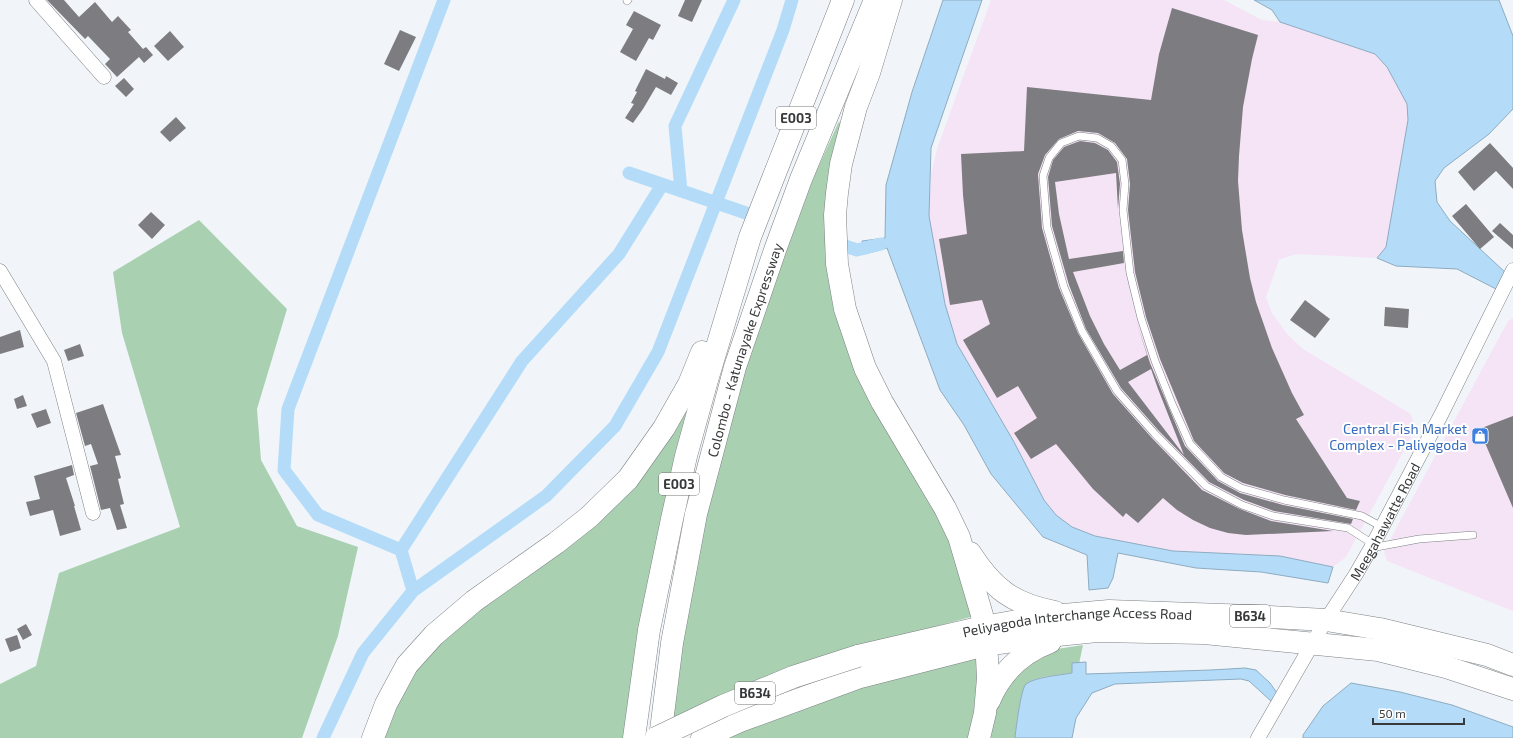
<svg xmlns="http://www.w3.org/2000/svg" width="1513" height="738" viewBox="0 0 1513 738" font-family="'Exo 2',sans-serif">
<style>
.commercial{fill:#f5e4f6}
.green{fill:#a9d1b1}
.water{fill:#b4dcf9;stroke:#8eabc0}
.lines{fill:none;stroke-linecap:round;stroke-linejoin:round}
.canal{stroke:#b4dcf9;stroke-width:13}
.building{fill:#7d7c80;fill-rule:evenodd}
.lane-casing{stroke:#7d8083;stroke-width:8}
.street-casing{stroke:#7d8083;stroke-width:15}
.highway-casing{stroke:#7d8083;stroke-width:23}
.lane{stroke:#fff;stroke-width:7}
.street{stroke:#fff;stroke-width:14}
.highway{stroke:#fff;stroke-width:22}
.highway-bridge-casing{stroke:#7d8083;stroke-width:23;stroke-linecap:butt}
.highway-bridge{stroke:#fff;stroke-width:22}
.labels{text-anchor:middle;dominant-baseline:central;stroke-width:4;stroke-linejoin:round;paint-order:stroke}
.shield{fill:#fff;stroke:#737475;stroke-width:1}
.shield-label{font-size:13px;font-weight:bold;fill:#37393a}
.street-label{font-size:14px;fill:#37393a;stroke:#fff}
.shop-label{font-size:14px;fill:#366cbe;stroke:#fff;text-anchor:end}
</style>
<rect width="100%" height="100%" fill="#f1f5f9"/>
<path class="commercial" d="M991,0H1224L1262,20L1280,22L1375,54L1387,67L1407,104L1408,120L1386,247L1377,258L1296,254L1279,260L1266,297L1272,313L1287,334L1303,349L1411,414L1415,430L1346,557L1333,567L1280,556L1173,551L1095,536L1072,527L1056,515L1044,500L1014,442L957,344L945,304L929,216L931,173L938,146Z
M1513,318V611L1387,561L1384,551L1508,321Z"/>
<path class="green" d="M839,121L841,127L831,273L953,533L978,615L857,648L665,726L727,413L813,179Z
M199,220L287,309L257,409L261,460L297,526L358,547L338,636L302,738H0V684L36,666L59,573L180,527L122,333L113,272Z
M684,409L686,414L670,481L628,738H381L406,681L436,642L561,547Z
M1083,645L1079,664L1072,673C1061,675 1035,676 1027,684C1021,688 1016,728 1015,738H987L997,707L1008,685L1039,657L1057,649Z
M982,657L972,738H727L826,696Z"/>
<path class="water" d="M943,0H982L931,148L929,216L945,304L957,344L1014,442L1044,500L1056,515L1072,527L1095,536L1173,551L1280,556L1333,567L1328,583L1261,572L1196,568L1118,553L1113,578L1108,588L1089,590L1087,555L1043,537L991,474L964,425L940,390L887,248L865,254L862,241L885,238L886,185L912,92Z
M1254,0H1499L1513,36V109L1489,134L1444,168L1435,181L1437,202L1450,221L1506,273L1498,290L1457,269L1396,266L1377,258L1386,247L1408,120L1407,104L1387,67L1375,54L1280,22L1272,10Z
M1086,662V674L1211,670L1245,668L1256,670L1270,683L1277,693L1272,702L1249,681L1241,679L1115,684L1092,693L1076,718L1072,738H1015C1016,728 1021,688 1026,684C1035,677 1061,675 1072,673V663Z
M1351,683L1400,692L1452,705L1513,727V738H1303V735L1323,706Z"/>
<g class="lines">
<path class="canal" d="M629,173L746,213
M681,191L675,126L734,0
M845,246L857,250L881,244
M401,550L522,361L619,254L662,185
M413,591L546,496L615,426L658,352L783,30L792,0
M323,738L363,653L413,591L401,550L318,515L284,470L288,409L444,0"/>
</g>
<path class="building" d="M47,0H64L79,17L95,2L112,22L118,16L131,30L128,32L143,49L146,47L153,55L144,63L139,57L117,77L105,64L110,59L88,36L85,39Z
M685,0H702L692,22L678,16Z
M1172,8L1258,35L1252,59L1243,107L1239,156L1238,181L1242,230L1250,278L1256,302L1272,348L1292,393L1304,415L1296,419L1347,498L1360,501L1356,510L1285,495L1243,483L1224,473L1194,441L1160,359L1146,317L1135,272L1128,210L1130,184L1127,159L1115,143L1098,133L1078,131L1059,139L1045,155L1038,174L1042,228L1059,288L1078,333L1113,394L1151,437L1202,490L1240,509L1271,521L1333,531L1246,535L1228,533L1210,528L1193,520L1177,510L1163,498L1138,523L1126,513L1123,517L1093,489L1056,444L1031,459L1014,433L1037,418L1018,386L997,398L963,340L990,324L982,300L950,305L939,239L967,234L963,195L961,154L1024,151L1027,87L1151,100L1159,54Z
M634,11L661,25L653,40L649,38L636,61L620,52L633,29L626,25Z
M400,30L416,37L399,71L384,64Z
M170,31L184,47L168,61L154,46Z
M646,69L665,79L666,76L678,83L671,95L656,87L643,109L633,123L625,118L634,104L631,103L637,92L635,91Z
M124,78L134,89L126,97L115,86Z
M176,117L186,128L170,142L160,132Z
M1080,141L1095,143L1108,150L1117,162L1120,184L1118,209L1116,173L1055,182L1059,214L1069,259L1123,251L1124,263L1073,272L1090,316L1104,344L1120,370L1147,355L1137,323L1150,363L1185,446L1218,481L1240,493L1283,505L1353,519L1351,524L1274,511L1244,500L1209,482L1159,431L1121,388L1086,329L1069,285L1052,226L1048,177L1053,160L1064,147ZM1151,369L1158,389L1184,455L1128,382Z
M1490,143L1513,168V189L1496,171L1474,191L1458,172Z
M1466,204L1494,237L1480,249L1452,216Z
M151,212L165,225L152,239L138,225Z
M1500,223L1513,235V249L1492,231Z
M1305,300L1330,319L1315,338L1290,320Z
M1385,307L1409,309L1408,328L1384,326Z
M20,330L24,347L0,354V337Z
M80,344L84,356L68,361L64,350Z
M23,395L27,406L17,409L14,399Z
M103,404L121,455L115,456L121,478L118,479L124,504L120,505L127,528L117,530L110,508L101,510L90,466L98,464L91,444L85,446L76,413Z
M46,409L51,423L37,428L31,414Z
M1513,416V508L1479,429Z
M72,465L74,475L66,478L75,506H74L81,530L60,536L53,510L30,516L26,502L40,499L34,476Z
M26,624L32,635L23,640L17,629Z
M17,635L21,648L10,652L5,639Z"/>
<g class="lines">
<defs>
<path id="lane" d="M627,1L628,0
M1373,544L1348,528L1273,516L1242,505L1206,486L1155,434L1117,391L1082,331L1064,287L1047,227L1043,176L1049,158L1061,143L1079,136L1097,138L1111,146L1122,160L1125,184L1123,210L1130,273L1141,318L1155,361L1172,404L1190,444L1221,477L1241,488L1284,500L1362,516L1382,527
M1371,548L1419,539L1473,535"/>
<g id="street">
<path d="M36,0L104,77"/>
<path d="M0,271L54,361L93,513"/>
<path id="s1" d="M1258,738L1326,620L1356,574L1371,548L1442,413L1513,270"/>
</g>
<g id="highway">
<path d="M891,0L869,73L856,107L841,164L837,193L835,215L837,264L845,309L865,368L882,402L945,508L959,537L982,615L987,658L988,678L985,713L979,738"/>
<path d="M970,553C993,589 1013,604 1055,612"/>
<path id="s2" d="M858,656L983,627L1040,617L1109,611L1251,616L1326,620L1380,629L1487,655L1513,665"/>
<path d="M989,701C1001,672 1021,653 1050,642"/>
<path d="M373,738L386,704L407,665L434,635L474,601L556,543L589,517L628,479L664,428L689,384L702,352"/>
<path d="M634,738L649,630L672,519L686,456L707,380L750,237L843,0"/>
<path id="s3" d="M660,738L672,643L696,514L735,367L775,250L801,179L875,0"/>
<path d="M702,738L740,721L860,677L985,645L1048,636L1097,631L1204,633L1378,650L1446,667L1513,689"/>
</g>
</defs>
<use href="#lane" class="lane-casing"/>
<use href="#street" class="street-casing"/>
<use href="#highway" class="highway-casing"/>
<use href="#lane" class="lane"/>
<use href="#street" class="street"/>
<use href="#highway" class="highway"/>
<defs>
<path id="highway-bridge" d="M656,738L723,706L793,677L858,656"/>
</defs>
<use href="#highway-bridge" class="highway-bridge-casing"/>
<use href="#highway-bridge" class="highway-bridge"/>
</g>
<defs>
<symbol id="shop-square" viewBox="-11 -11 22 22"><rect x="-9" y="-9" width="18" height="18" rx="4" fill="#3f7fe0" stroke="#fff"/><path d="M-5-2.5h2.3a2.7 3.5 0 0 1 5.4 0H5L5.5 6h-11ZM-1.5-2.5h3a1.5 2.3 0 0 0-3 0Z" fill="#fff"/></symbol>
</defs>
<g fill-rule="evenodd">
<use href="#shop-square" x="1470" y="426" width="20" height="20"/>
</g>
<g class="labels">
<g class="shield">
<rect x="776" y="107" width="40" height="22" rx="3"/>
<rect x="659" y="473" width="40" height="22" rx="3"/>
<rect x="1230" y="605" width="40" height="22" rx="3"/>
<rect x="735" y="682" width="40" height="22" rx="3"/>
</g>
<g class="shield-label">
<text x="796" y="118">E003</text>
<text x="679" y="484">E003</text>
<text x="1250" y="616">B634</text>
<text x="755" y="693">B634</text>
</g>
<g class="street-label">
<text stroke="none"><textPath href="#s3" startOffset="398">Colombo - Katunayake Expressway</textPath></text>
<text stroke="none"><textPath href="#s1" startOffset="251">Meegahawatte Road</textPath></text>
<text stroke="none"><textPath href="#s2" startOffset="223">Peliyagoda Interchange Access Road</textPath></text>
</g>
<g class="shop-label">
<text x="1467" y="428">Central Fish Market<tspan x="1467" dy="16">Complex - Paliyagoda</tspan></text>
</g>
</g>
<path d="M1373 718v6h91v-6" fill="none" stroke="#37393a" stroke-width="2"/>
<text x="1379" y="718" font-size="12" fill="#37393a" stroke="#ffffff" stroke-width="3" paint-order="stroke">50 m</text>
</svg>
